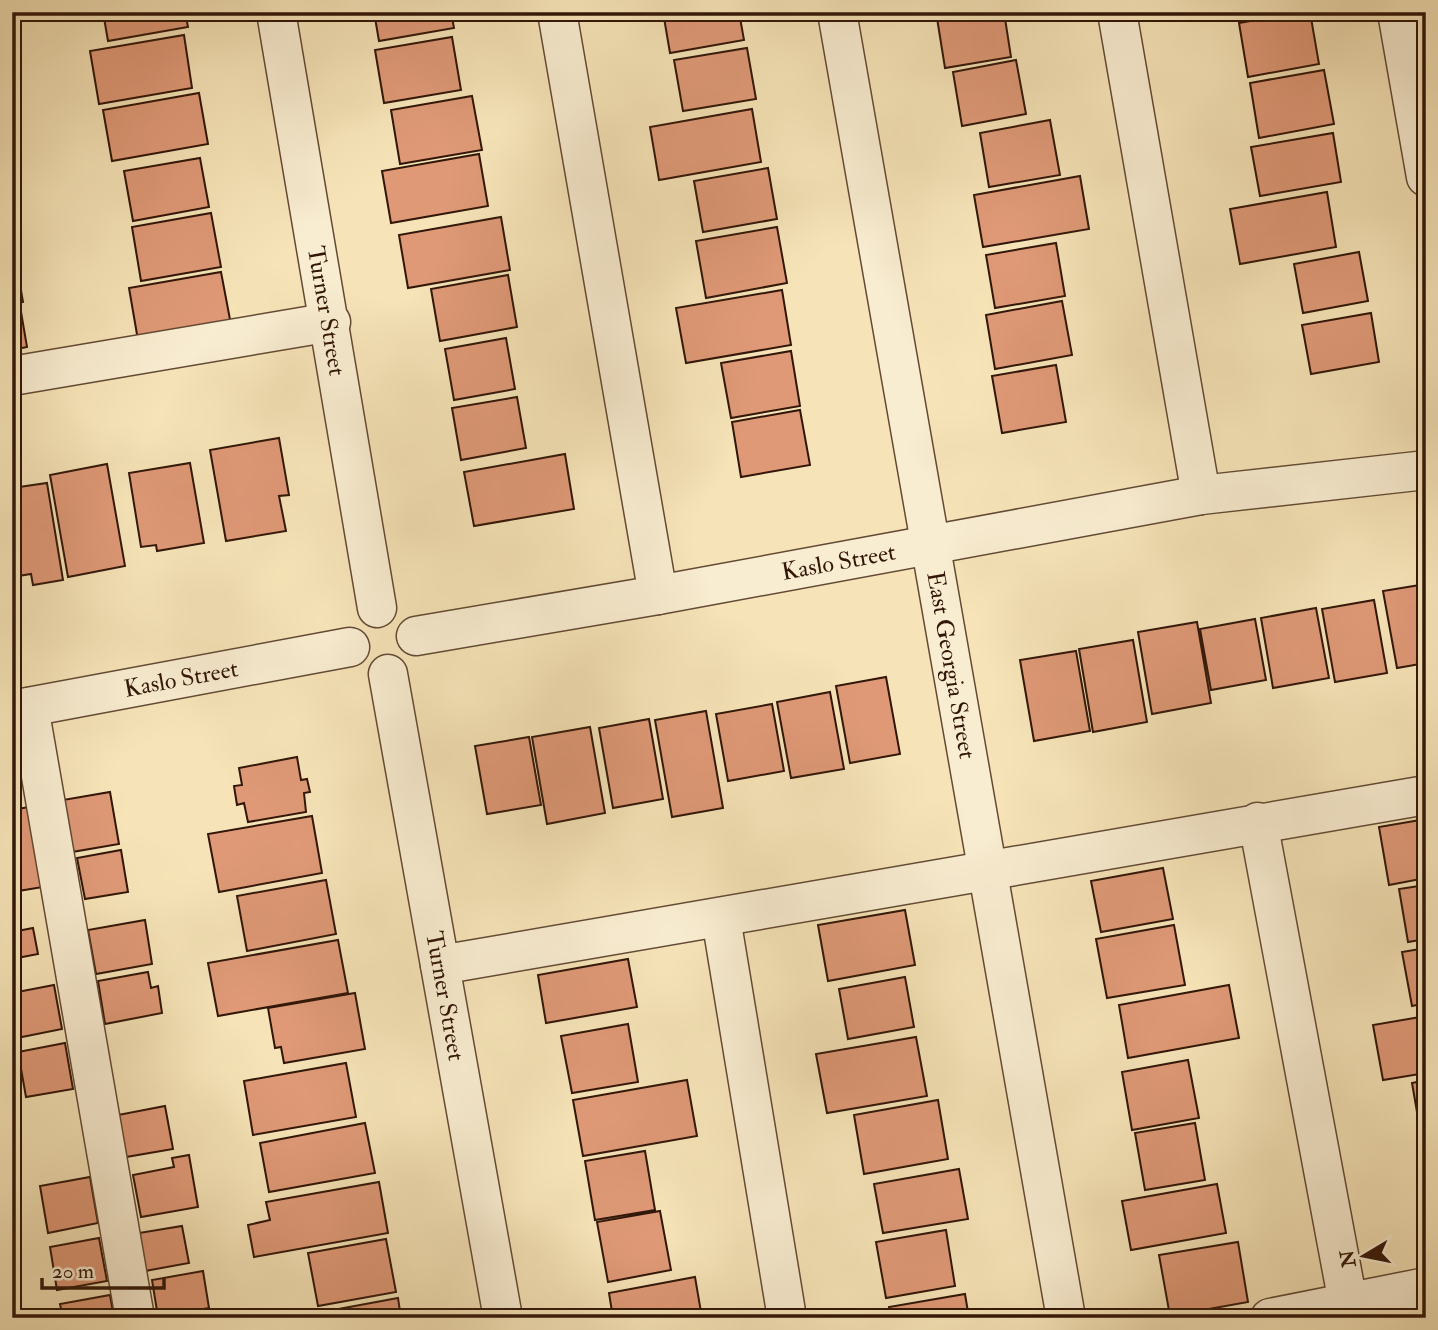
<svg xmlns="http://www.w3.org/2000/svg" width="1438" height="1330" viewBox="0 0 1438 1330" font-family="'IM FELL Double Pica',serif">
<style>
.building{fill:#df9977;stroke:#321608;stroke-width:2}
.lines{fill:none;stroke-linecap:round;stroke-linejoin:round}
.minor-casing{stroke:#634a34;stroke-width:41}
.minor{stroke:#f9edd1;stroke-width:38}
.labels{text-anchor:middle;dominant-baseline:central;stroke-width:6;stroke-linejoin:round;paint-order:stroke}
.street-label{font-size:24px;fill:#321608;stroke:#f9edd1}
</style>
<rect width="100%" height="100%" fill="#f6e4b8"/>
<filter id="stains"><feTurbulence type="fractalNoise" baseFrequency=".00286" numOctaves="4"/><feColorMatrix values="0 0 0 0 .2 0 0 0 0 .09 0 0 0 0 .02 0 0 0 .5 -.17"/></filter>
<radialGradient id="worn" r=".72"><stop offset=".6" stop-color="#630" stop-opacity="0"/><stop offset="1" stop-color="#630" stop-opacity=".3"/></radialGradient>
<path class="building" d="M103,12H185L188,27L108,41Z
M374,12H451L454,28L379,41Z
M663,12H739L744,40L670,53Z
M970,12H1004L1011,57L945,68L937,18Z
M1302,12H1310L1319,64L1248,77L1239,23Z
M184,35L192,88L99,104L90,51Z
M452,37L461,90L384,103L375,50Z
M747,48L756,99L683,111L674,60Z
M1016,60L1026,114L962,126L953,72Z
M1324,70L1334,124L1259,138L1250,83Z
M199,93L208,144L112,161L103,110Z
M472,96L482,150L400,164L391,110Z
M752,109L761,162L659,180L650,127Z
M1050,120L1060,175L989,187L980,133Z
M1333,133L1341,182L1260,196L1251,147Z
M479,154L488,206L391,223L382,171Z
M200,158L209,207L133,221L124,171Z
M768,168L777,219L703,232L694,181Z
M1080,176L1089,229L983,247L974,195Z
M1327,192L1336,247L1240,264L1230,209Z
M211,213L221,267L141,281L132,227Z
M501,217L510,270L408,288L399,235Z
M777,227L787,283L706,298L696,241Z
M1056,243L1065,296L995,308L986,255Z
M1359,252L1368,301L1303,313L1294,264Z
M221,272L232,330L139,346L129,288Z
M18,273L23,302L12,304V274Z
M508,275L517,327L440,341L431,289Z
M782,290L791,345L686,363L676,308Z
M1062,301L1072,355L995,369L986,315Z
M20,306L27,347L12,350V308Z
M1371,313L1379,362L1311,374L1302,325Z
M506,338L515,389L454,400L445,349Z
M791,351L800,406L731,418L721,363Z
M1056,365L1066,422L1002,433L992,376Z
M517,397L526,448L461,460L452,408Z
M800,410L810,465L741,477L732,422Z
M279,438L289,495L279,496L286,531L226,541L210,450Z
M565,454L574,509L474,526L464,472Z
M190,463L204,543L157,551L156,545L141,547L129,473Z
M107,464L125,566L68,577L50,475Z
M47,483L63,580L33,585L31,574L12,577V488Z
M1426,584V663L1397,668L1383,591Z
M1374,600L1387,673L1335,682L1322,609Z
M1316,608L1329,678L1273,688L1261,618Z
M1255,619L1266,680L1211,690L1200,629Z
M1197,622L1211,703L1152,714L1138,632Z
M1133,640L1147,722L1093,732L1079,649Z
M1076,651L1090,731L1034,741L1020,660Z
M886,677L900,754L850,763L836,686Z
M830,692L844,769L791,778L777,702Z
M772,704L784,771L728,781L716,714Z
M706,711L723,808L672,817L655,720Z
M649,719L663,799L613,808L599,728Z
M590,727L605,813L547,824L532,737Z
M529,737L541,805L487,814L475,746Z
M297,757L301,780L307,779L310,792L304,793L306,812L248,822L244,803L237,805L234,786L242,785L239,768Z
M110,792L119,844L72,852L63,800Z
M29,807L43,887L12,892V810Z
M312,816L322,873L219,892L208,834Z
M1426,819V878L1389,885L1379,827Z
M121,850L128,892L85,899L77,858Z
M1163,868L1173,919L1101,932L1091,881Z
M326,880L336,934L247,951L237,896Z
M1426,885V939L1408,942L1399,889Z
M905,910L915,965L828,981L818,925Z
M145,920L152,964L96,974L88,930Z
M1174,925L1185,985L1107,998L1096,939Z
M33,928L38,954L12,959V932Z
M338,940L348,993L218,1016L208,963Z
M1426,948V1003L1412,1006L1402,952Z
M628,959L637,1007L546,1023L538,975Z
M148,972L151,988L158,986L162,1013L105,1024L98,981Z
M905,977L914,1027L848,1039L839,989Z
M54,985L62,1029L12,1039V993Z
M1229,985L1239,1038L1128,1058L1119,1005Z
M355,993L365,1049L284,1063L281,1047L275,1048L268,1008Z
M1426,1016V1073L1383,1080L1373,1025Z
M628,1024L638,1082L572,1093L561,1036Z
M916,1037L927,1096L827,1113L816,1054Z
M65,1043L73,1089L26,1097L18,1052Z
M1188,1060L1199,1118L1132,1130L1122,1072Z
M346,1063L356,1117L253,1135L244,1081Z
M687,1080L697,1136L583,1156L573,1100Z
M1426,1080V1140L1422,1141L1412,1083Z
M938,1100L948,1159L864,1174L854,1115Z
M165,1106L173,1149L126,1157L118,1115Z
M365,1123L375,1173L269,1192L260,1143Z
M1195,1123L1205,1180L1145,1190L1135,1133Z
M645,1151L655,1210L595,1220L585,1161Z
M189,1155L198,1207L141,1217L133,1175L174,1167L172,1158Z
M959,1169L968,1219L883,1233L874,1184Z
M90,1177L98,1223L48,1233L40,1186Z
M379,1182L388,1233L254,1257L248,1225L270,1220L266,1202Z
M1217,1184L1226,1233L1131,1250L1122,1201Z
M660,1211L671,1270L608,1282L597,1222Z
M182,1226L189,1263L145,1271L139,1233Z
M946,1230L955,1286L886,1298L876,1242Z
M99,1238L107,1281L57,1290L50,1247Z
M386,1239L396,1292L318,1306L308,1253Z
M1238,1242L1248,1302L1170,1316L1159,1255Z
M203,1271L209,1308L158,1317L152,1280Z
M695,1277L702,1318H613L609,1293Z
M965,1294L969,1318H891L889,1307Z
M110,1295L114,1318H63L60,1304Z
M398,1298L401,1318H307L306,1315Z"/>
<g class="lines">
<defs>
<g id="minor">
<path id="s1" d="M276,12L377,608"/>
<path d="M557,12L658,595"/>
<path id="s2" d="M837,12L1066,1318"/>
<path d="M1117,12L1201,495"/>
<path d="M1397,12L1426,177"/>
<path d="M12,376L331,322"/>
<path id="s3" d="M416,636L658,595L1201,495L1426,470"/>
<path id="s4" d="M388,674L503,1318"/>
<path d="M29,707L135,1318"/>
<path id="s5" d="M12,710L350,647"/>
<path d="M1258,822L1348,1303"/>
<path d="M721,918L787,1318"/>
<path d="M440,965L1426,795"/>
<path d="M1270,1318L1426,1287"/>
</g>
</defs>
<use href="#minor" class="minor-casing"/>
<use href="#minor" class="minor"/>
</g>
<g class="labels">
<g class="street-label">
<text stroke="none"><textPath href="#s1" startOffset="303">Turner Street</textPath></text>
<text stroke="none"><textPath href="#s3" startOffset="429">Kaslo Street</textPath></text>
<text stroke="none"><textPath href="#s2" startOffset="663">East Georgia Street</textPath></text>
<text stroke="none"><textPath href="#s5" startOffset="172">Kaslo Street</textPath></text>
<text stroke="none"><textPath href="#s4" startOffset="327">Turner Street</textPath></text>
</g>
</g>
<rect width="1438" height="1330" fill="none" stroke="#f6e4b8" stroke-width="42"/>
<rect x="14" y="14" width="1410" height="1302" fill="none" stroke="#321608" stroke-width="3.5"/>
<rect x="21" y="21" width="1396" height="1288" fill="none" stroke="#321608" stroke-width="2"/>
<g transform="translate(1364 1256) rotate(260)" stroke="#f9edd1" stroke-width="5" paint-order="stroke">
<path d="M0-5L12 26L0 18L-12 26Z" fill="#321608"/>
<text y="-10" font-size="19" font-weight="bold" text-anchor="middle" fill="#321608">N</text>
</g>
<path d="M42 1278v10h122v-10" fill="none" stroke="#321608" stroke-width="3.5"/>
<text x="52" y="1278" font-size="21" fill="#321608" stroke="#f9edd1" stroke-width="5" paint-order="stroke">20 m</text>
<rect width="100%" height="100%" filter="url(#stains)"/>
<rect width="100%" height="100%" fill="url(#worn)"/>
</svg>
